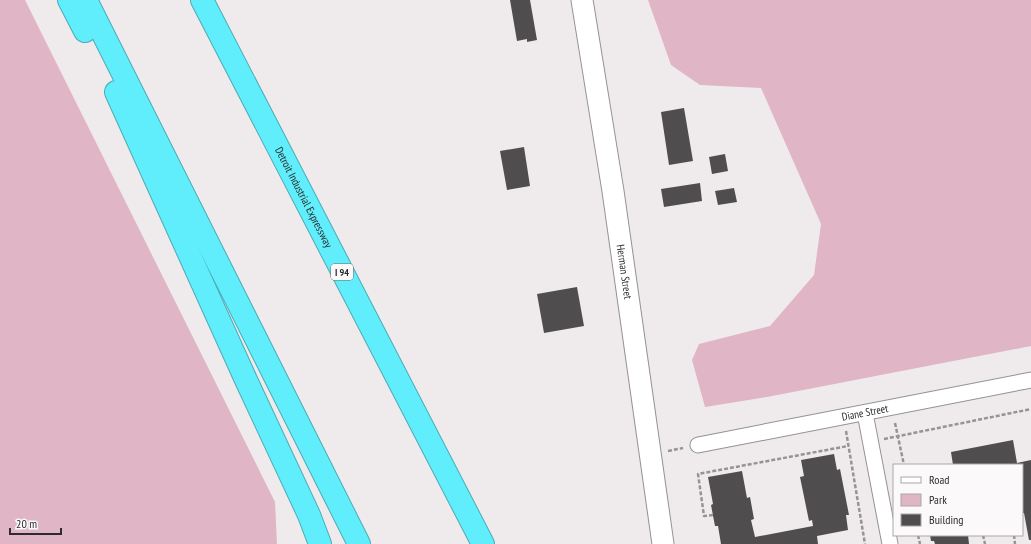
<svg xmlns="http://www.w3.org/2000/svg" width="1031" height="544" viewBox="0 0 1031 544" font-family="'PT Sans Narrow',sans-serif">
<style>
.green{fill:#e0b5c6}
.building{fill:#4f4d4e}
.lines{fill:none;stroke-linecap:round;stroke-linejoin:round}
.street-casing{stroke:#949192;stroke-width:17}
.secondary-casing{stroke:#949192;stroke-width:23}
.highway-casing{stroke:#4eaab3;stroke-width:24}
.path{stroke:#969394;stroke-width:2.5;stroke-dasharray:4 2;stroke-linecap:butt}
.street{stroke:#fff;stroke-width:15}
.secondary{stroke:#fff;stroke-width:21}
.highway{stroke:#60eefc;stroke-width:22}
.labels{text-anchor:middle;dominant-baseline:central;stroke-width:4;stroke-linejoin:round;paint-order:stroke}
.shield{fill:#fcf9fa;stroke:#6b6a6a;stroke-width:1}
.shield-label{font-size:10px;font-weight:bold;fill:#2d2c2c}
.street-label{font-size:11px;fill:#2d2c2c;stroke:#fcf9fa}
</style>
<rect width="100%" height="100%" fill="#efebed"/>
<path class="green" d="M0,0H25L275,502L277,544H0Z
M648,0H1031V346L767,397L705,407L692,360L699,344L770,326L814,275L821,224L761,88L700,85L671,65Z"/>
<path class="building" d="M510,0H530L537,40L527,42V39L517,41Z
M684,108L693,161L669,165L661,112Z
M524,147L530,186L507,190L500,151Z
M725,154L728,171L712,174L709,157Z
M700,183L702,201L664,207L661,189Z
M734,188L737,202L718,205L715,191Z
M577,287L584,326L544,333L537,294Z
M1013,440L1017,463L1031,460V540H1029L1024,513H1022V465H953L951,452Z
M834,454L837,470L840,469L849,515H846L848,530L817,536L818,544H721L718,526H715L711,505L713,504L708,477L742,471L747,498L750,497L754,519L751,520L755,537L813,526L812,520L809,521L800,477L804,476L801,460Z
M930,535H968L969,544H935L934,541H931Z"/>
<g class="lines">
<defs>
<g id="street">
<path d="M865,413L890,544"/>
<path id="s1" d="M698,445L1031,380"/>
</g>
<g id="secondary">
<path id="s2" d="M582,0L613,191L663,544"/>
</g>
<g id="highway">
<path d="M69,0L85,31"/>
<path d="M86,0L359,544"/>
<path id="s3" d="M202,0L483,544"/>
<path d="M116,92L246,380L309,515L320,544"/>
</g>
</defs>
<use href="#street" class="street-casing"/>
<use href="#secondary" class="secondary-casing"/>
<use href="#highway" class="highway-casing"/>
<path class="path" d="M895,423L904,465
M846,431L865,544
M884,439L1031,409
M668,451L683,448
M713,515L704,516L698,474L848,446
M918,535L920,544
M983,535L985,544
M1014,535L1015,544"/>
<use href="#street" class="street"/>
<use href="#secondary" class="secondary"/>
<use href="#highway" class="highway"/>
</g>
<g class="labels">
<rect class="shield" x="331" y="264" width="22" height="16" rx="3"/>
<g class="shield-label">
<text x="342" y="272">I 94</text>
</g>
<g class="street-label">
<text stroke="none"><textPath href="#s3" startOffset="222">Detroit Industrial Expressway</textPath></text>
<text stroke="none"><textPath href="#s2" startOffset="275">Herman Street</textPath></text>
<text stroke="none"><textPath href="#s1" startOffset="170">Diane Street</textPath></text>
</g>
</g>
<rect x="893" y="464" width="130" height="72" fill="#fcf9fa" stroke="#a9a7a8"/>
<rect x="901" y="477" width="20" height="6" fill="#ffffff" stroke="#a9a7a8"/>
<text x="929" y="484" font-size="12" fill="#2d2c2c">Road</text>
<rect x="901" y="494" width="20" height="12" fill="#e0b5c6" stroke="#a9a7a8"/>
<text x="929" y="504" font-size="12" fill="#2d2c2c">Park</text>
<rect x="901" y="514" width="20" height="12" fill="#4f4d4e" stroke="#a9a7a8"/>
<text x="929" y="524" font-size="12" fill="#2d2c2c">Building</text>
<path d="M10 528v6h51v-6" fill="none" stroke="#2d2c2c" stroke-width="2"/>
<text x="16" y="528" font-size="12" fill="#2d2c2c" stroke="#fcf9fa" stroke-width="3" paint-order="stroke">20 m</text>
</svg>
